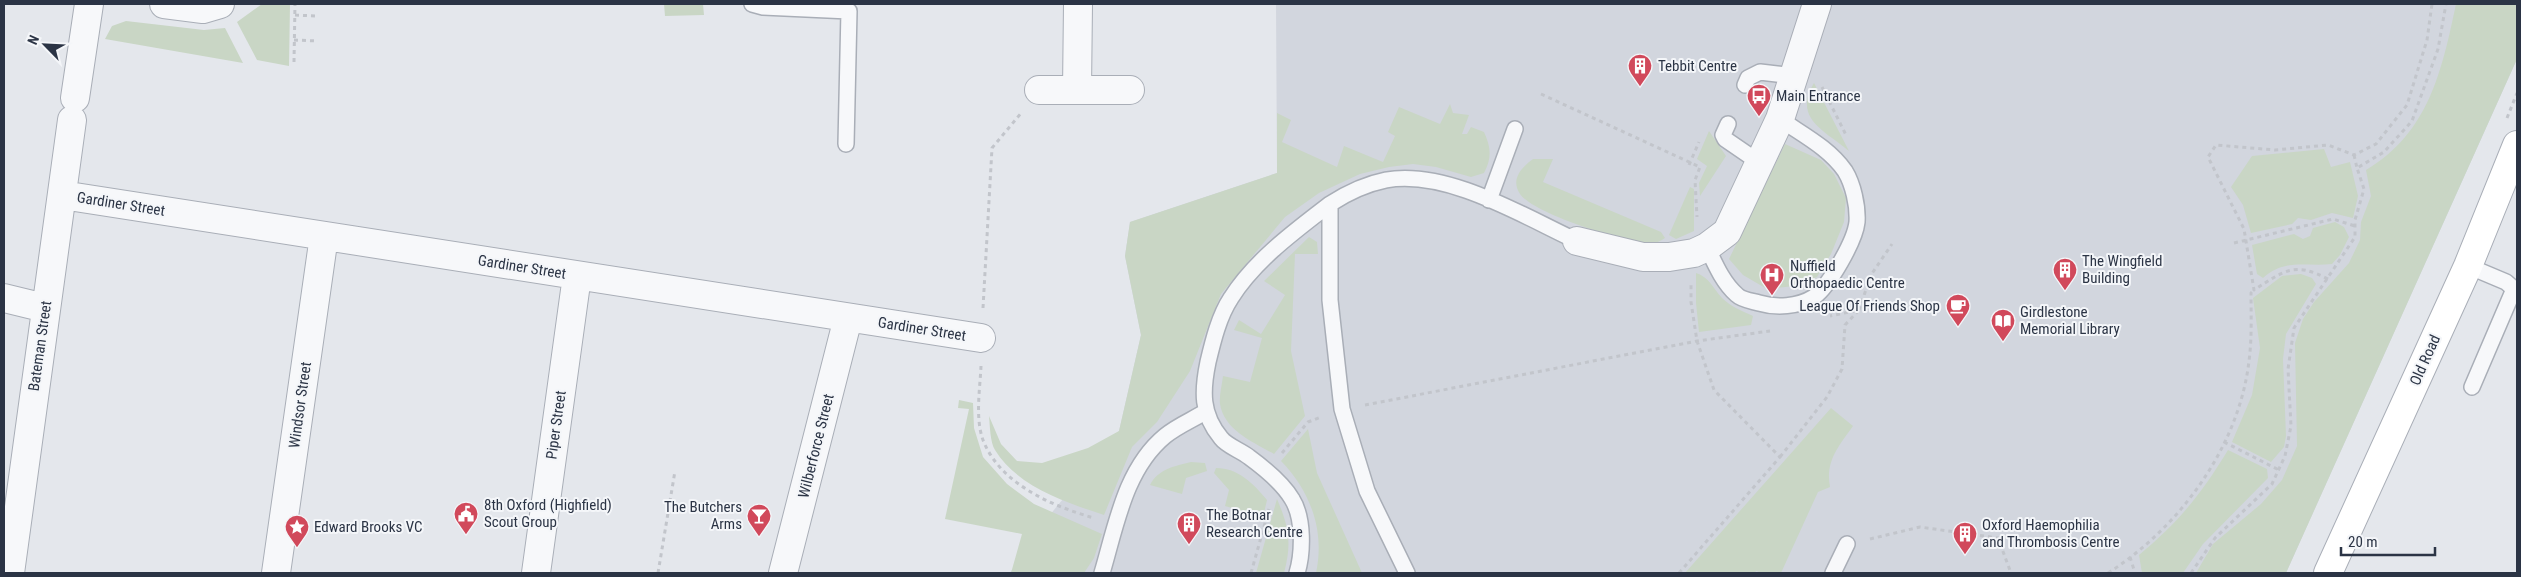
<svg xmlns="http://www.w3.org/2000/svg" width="2521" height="577" viewBox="0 0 2521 577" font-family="'Roboto Condensed',sans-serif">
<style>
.built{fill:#d2d6de}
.green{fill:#c9d6c5}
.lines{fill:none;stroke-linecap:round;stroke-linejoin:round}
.lane-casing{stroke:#a9aeb7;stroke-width:18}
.street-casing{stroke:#a9aeb7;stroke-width:30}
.secondary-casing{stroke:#a9aeb7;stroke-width:30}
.path{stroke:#c2c5cb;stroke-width:3;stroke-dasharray:4 4;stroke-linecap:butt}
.lane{stroke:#f7f8fa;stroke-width:15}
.street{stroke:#f7f8fa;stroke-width:28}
.secondary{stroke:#fff;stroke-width:28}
.labels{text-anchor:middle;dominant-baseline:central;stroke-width:4;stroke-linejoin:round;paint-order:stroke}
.poi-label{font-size:15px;fill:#2b3445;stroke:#f4f6f9;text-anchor:start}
.street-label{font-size:15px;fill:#2b3445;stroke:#f4f6f9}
</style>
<rect width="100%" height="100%" fill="#e4e7ec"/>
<path class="built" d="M1276,4H2517V59L2286,573H1010L1049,516L1119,431L1141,335L1125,256L1130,222L1277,173Z"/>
<path class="green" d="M262,4H290L289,66L257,60L237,22Z
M664,4H703L704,15L665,16Z
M2456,4H2517V59L2286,573H2196L2213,544L2261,504L2282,480L2297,446L2295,343L2303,319L2314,302L2349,263L2360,240L2361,222L2371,196L2366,170C2429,133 2442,70 2456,4Z
M126,21L204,30L225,28L243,63L105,39L112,26Z
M1814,83L1849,151C1826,131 1792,119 1814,83Z
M1450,104L1453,113L1469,115L1462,134H1467L1471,127L1484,132C1491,147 1492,158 1484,173L1471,177L1436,167L1413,164L1389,167L1360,174L1319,193L1285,217L1221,294L1190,371L1157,422L1132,447L1104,515C1065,502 1018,487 995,450C990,442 990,426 989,416L1001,444L1017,461L1042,463L1088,448L1119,431L1141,335L1125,256L1130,222L1277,173V113L1291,120L1282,142L1337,167L1344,146L1383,162L1395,136L1388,132L1399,107L1440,124Z
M1709,131L1726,156L1700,196L1699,183L1707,166L1697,159Z
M1785,144L1821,160L1834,174L1846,198L1844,222L1831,254L1817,277L1795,286L1767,289L1743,275L1729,259Z
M2324,149L2331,167L2350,162L2358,196L2353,218L2332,213L2311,220L2298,218L2292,224L2251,233L2243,205L2231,187L2252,156Z
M1533,159H1553L1543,182L1661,232L1665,238C1661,241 1656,243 1651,243C1626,243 1534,214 1520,194C1510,179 1522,167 1533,159Z
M1690,187L1694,189V231L1676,239L1669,235Z
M2335,222L2344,227L2349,237L2340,255L2332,264C2305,267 2285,258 2263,278L2257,274L2252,245L2294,234L2303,239L2310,236L2313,228Z
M1309,237L1317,242L1318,254H1295L1291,351L1305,416L1274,454C1253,442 1224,430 1220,404C1219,396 1222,385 1223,376L1250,382L1262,338L1234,330L1239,320L1261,334L1285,295L1264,281Z
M1696,273C1709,277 1713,288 1722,298C1730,306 1742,311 1753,316L1751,325L1699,332L1696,303Z
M2301,274L2312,278L2316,284L2286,334L2283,359L2286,436L2284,447L2271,462L2232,442L2252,395L2260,348L2253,298L2282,276Z
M959,400L973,403L974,428L983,457L1007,484L1034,504L1102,534L1094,558L1084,573H1011L1022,534L945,519L969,409L958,408Z
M1831,408L1853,426C1839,446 1825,461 1830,487L1818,492L1781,573H1762L1756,571L1755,573H1685Z
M1308,429L1317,473L1362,573H1316C1325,531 1311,492 1281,461Z
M2228,450L2267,469L2268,478L2203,544L2183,573H2142L2139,555C2179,522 2202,493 2228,450Z
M1191,462L1205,463L1207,471L1186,478L1182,494L1150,485C1158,469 1175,466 1191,462Z
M1216,468C1238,468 1253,483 1267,500L1263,517L1225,506L1229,490L1214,473Z
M1277,499C1289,527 1292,543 1284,573H1256Z"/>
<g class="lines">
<defs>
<path id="lane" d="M752,4L763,7L849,11L846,144
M1745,85L1748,78L1760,72L1794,76
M1728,124L1723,135L1725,139L1760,163
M1489,200L1515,129
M1707,247C1715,264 1723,283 1737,295C1742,300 1752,301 1759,303C1776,308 1798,307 1814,297C1829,286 1855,241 1857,222C1858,206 1853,184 1845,171C1829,148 1803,135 1780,119
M2468,266L2506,282L2514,289L2472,387
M1102,573C1116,526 1125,469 1165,436C1177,426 1192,420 1205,412
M1297,573C1303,553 1304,518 1292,499C1282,482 1264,468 1249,457C1240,450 1227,446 1221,438C1201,414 1202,391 1208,362C1213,341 1219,316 1231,298C1255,260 1295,231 1330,204
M1407,573L1367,491L1342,409L1330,300V204C1347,193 1366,184 1386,180C1447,169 1523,216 1577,241
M1833,573L1847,544"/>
<path id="street" d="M164,4L203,9L220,4
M1039,90H1077L1078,4
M1077,90H1130
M75,98L89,4
M62,195L981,338
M1577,241L1643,257H1669L1694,253L1707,247L1727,232L1780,119L1817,4
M4,298L45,308
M10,573L72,120
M276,573L324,236
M536,573L577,276
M783,573L848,318"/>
<path id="secondary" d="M2328,573L2468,266L2517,145"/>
</defs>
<use href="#lane" class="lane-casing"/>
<use href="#street" class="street-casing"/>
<use href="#secondary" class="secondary-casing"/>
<path class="path" d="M295,15L315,16
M294,40L317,41
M294,62L295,4
M1822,87L1846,135
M1541,94L1700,167L1695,180L1697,217
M2507,118L2517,93
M2354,155L2357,168
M1689,165L1699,142
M2234,243L2333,219L2355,226
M2328,279C2294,261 2284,271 2254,290L2244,229L2208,157L2216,145L2275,150L2328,145L2354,155L2376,144L2407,105L2427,40L2432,4
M983,308L992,148L1022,112
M1859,310L1871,275L1892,244
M981,366C980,389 975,418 983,440C1000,484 1052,506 1094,518
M1365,405L1697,341L1770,331
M2224,442L2279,470
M1282,453L1308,422L1321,417
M1780,457L1827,397L1842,369L1845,325L1859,310L1830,316
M1870,539L1920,527L1998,538L2011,573
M2130,557L2135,573
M658,573L675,471
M1251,573L1269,509
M1679,573L1780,457L1714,390L1697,341L1691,302V282
M2108,573C2179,528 2239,447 2249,361C2252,339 2251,315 2251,293L2254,290
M2191,573L2215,538L2272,484L2285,456L2291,426L2288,369L2294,328L2355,237V220L2364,189L2357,168L2384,152L2412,121L2438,49L2446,4"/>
<use href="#lane" class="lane"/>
<use href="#street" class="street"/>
<use href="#secondary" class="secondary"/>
</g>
<defs>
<symbol id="building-pin" viewBox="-11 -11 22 30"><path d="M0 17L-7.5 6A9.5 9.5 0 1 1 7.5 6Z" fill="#d1495b" stroke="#f4f6f9"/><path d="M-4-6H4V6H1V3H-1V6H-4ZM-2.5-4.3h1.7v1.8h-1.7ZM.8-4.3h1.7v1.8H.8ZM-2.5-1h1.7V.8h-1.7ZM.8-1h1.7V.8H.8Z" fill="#fff"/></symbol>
<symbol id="bus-pin" viewBox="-11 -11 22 30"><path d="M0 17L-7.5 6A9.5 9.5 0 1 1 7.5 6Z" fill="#d1495b" stroke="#f4f6f9"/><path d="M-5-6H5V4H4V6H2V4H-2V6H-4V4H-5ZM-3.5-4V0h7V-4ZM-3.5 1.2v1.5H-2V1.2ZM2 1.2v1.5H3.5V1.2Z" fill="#fff"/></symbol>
<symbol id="hospital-pin" viewBox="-11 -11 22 30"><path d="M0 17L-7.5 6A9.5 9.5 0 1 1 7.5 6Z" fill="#d1495b" stroke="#f4f6f9"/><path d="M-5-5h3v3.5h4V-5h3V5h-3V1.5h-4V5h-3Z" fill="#fff"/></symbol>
<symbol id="cafe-pin" viewBox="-11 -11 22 30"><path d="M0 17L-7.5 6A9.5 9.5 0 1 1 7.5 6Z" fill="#d1495b" stroke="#f4f6f9"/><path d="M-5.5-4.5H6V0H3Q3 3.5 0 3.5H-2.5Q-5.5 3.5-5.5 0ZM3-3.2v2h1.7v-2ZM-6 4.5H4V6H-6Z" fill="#fff"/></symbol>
<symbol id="library-pin" viewBox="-11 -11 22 30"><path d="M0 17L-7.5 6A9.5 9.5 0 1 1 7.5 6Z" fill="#d1495b" stroke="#f4f6f9"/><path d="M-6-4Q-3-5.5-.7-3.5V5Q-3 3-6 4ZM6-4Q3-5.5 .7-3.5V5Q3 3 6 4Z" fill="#fff"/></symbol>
<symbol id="civic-pin" viewBox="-11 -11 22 30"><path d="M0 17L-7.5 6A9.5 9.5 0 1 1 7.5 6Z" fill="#d1495b" stroke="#f4f6f9"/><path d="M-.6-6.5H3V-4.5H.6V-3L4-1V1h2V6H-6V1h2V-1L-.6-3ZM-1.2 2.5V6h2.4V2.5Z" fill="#fff"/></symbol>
<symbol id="bar-pin" viewBox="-11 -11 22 30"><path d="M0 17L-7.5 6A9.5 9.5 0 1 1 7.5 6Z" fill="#d1495b" stroke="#f4f6f9"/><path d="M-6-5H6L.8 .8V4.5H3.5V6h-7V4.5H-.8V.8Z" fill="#fff"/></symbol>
<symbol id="sight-pin" viewBox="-11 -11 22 30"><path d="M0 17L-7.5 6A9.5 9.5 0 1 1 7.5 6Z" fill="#d1495b" stroke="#f4f6f9"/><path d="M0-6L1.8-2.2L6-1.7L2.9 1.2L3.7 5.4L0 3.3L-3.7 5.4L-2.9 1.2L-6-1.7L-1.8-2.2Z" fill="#fff"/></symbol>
</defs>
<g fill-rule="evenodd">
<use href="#building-pin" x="1626" y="52" width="28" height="38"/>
<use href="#bus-pin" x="1745" y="82" width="28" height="38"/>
<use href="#building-pin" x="2051" y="256" width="28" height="38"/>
<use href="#hospital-pin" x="1758" y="261" width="28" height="38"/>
<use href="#cafe-pin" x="1944" y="292" width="28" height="38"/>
<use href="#library-pin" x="1989" y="307" width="28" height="38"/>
<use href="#civic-pin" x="452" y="500" width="28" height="38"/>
<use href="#bar-pin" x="745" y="502" width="28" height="38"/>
<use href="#building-pin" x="1175" y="510" width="28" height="38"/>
<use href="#sight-pin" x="283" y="513" width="28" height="38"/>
<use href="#building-pin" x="1951" y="520" width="28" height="38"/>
</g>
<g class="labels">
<g class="poi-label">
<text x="1658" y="66">Tebbit Centre</text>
<text x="1776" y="96">Main Entrance</text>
<text x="2082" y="261">The Wingfield<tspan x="2082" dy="17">Building</tspan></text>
<text x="1790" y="266">Nuffield<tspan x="1790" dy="17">Orthopaedic Centre</tspan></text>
<text x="1940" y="306" text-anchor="end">League Of Friends Shop</text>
<text x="2020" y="312">Girdlestone<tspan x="2020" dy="17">Memorial Library</tspan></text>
<text x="484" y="505">8th Oxford (Highfield)<tspan x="484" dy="17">Scout Group</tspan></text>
<text x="742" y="507" text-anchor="end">The Butchers<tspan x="742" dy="17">Arms</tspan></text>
<text x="1206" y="515">The Botnar<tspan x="1206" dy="17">Research Centre</tspan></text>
<text x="1982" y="525">Oxford Haemophilia<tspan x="1982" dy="17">and Thrombosis Centre</tspan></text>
<text x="314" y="527">Edward Brooks VC</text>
</g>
<g class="street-label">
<text transform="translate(121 204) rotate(9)">Gardiner Street</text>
<text transform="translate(522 267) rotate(9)">Gardiner Street</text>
<text transform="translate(922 329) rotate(9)">Gardiner Street</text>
<text transform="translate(40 346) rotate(-82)">Bateman Street</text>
<text transform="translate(2425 360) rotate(-66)">Old Road</text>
<text transform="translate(300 405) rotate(-82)">Windsor Street</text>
<text transform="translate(556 425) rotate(-82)">Piper Street</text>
<text transform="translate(816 446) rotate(-76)">Wilberforce Street</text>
</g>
</g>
<rect width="2521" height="577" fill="none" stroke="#2b3445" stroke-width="10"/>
<g transform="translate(45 45) rotate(294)" stroke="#f4f6f9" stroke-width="4" paint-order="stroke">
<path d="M0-4L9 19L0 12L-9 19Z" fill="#2b3445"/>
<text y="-8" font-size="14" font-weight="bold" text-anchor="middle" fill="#2b3445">N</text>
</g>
<path d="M2341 547v8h94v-8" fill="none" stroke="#2b3445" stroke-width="2.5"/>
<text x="2348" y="547" font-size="15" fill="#2b3445" stroke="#f4f6f9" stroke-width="4" paint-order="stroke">20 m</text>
</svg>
